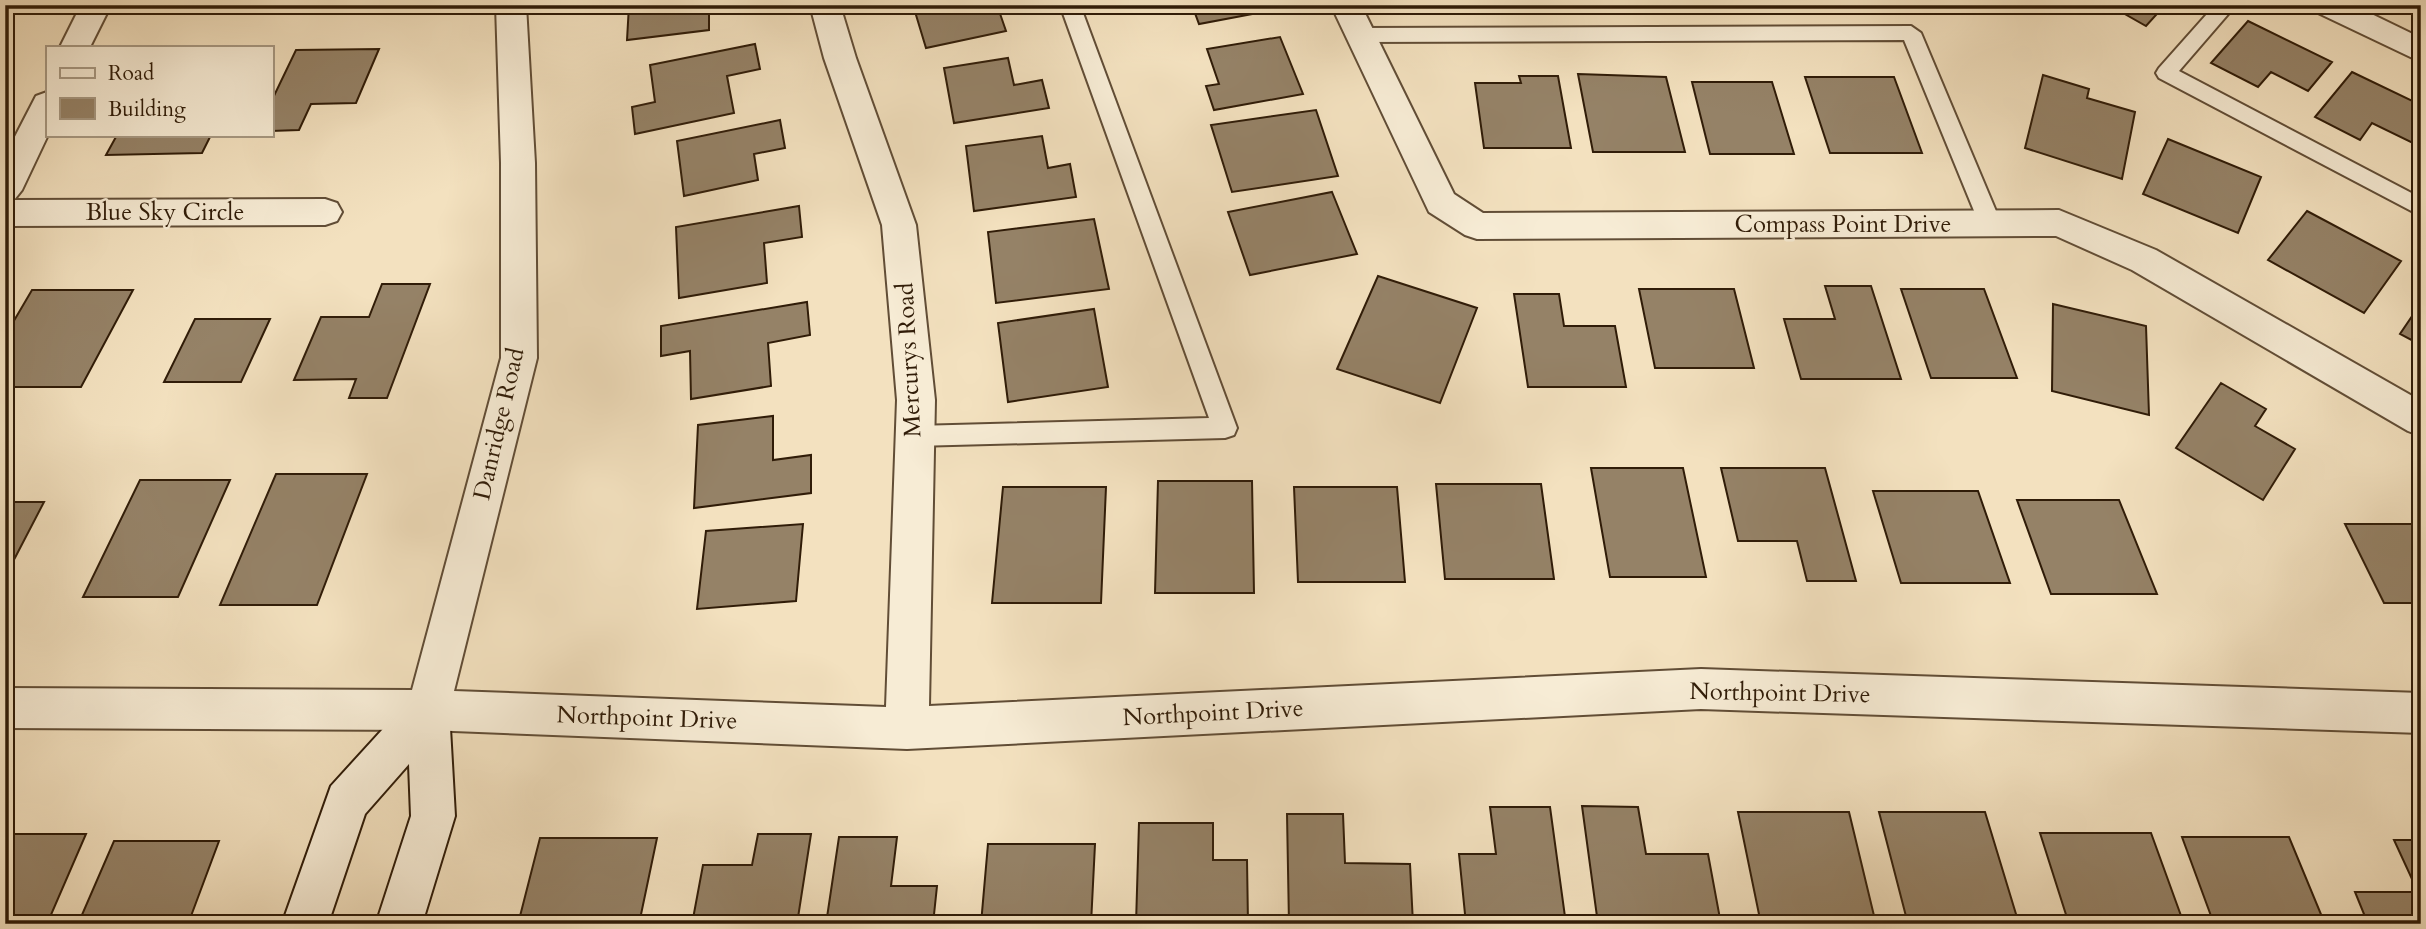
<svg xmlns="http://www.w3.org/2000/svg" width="2426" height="929" viewBox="0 0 2426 929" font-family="Cardo,serif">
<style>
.building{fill:#958267;stroke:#301c08;stroke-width:2}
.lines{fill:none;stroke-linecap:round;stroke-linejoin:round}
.lane-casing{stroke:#614d36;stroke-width:4}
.street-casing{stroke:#614d36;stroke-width:4}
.secondary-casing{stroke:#301c08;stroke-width:4}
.lane{fill:#f7ecd5;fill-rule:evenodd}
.street{fill:#f7ecd5;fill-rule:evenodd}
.secondary{fill:#f7ecd5;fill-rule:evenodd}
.labels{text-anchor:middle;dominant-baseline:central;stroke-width:5;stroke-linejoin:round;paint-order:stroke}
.street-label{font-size:24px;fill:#301c08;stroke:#f7ecd5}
</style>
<rect width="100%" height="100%" fill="#f3e1bf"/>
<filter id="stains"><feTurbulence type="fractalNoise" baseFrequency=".00286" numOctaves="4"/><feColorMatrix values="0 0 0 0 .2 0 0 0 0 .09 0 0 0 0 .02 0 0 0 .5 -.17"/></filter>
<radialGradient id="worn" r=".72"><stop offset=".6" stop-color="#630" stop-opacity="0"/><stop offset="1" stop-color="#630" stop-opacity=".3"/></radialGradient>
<path class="building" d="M629,5H709V30L627,40Z
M913,5H997L1006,31L926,48Z
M1192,5H1260L1263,12L1199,24Z
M2109,5H2165L2146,26Z
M2248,21L2332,62L2308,91L2271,72L2258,87L2211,63Z
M1280,37L1303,94L1214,110L1206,86L1219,84L1207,49Z
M755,44L760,69L727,76L734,113L635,134L632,107L655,102L650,65Z
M379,49L356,103L311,104L299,130L271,131V102L296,50Z
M1008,58L1014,85L1042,80L1049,108L954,123L944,68Z
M2352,72L2421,105L2419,146L2372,123L2360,140L2315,117Z
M1578,74L1666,77L1685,152H1593Z
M2043,75L2089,89L2087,98L2135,112L2122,179L2025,148Z
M1519,76H1558L1571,148H1484L1475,83H1521Z
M1805,77H1894L1922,153H1830Z
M1692,82H1772L1794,154H1710Z
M1316,110L1338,176L1232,192L1211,125Z
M780,120L785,148L754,154L758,180L684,196L677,141Z
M117,135H211L202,153L106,155Z
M1042,136L1048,168L1070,164L1076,197L974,211L966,146Z
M2168,139L2261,177L2238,233L2143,194Z
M1332,192L1357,254L1250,275L1228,212Z
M799,206L802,237L764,243L767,283L679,298L676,227Z
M2307,211L2401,261L2364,313L2268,260Z
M1094,219L1109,289L996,303L988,232Z
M1378,276L1477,308L1440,403L1337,369Z
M382,284H430L387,398H349L356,379L294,380L321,317H369Z
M1825,286H1871L1901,379H1801L1784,319H1835Z
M1639,289H1734L1754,368H1655Z
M1901,289H1984L2017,378H1931Z
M32,290H133L81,387H5V336Z
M1514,294H1559L1564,326H1615L1626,387H1528Z
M807,302L810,335L768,343L771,386L691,399L690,351L661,356V326Z
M2421,303V345L2400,334Z
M2053,304L2146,326L2149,415L2052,391Z
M1094,309L1108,387L1008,402L998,323Z
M195,319H270L241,382H164Z
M2221,383L2266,409L2255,426L2295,449L2263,500L2176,448Z
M773,416V460L811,455V493L694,508L698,425Z
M1591,468H1683L1706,577H1610Z
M1721,468H1825L1856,581H1807L1797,541H1738Z
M276,474H367L317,605H220Z
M140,480H230L178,597H83Z
M1158,481H1252L1254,593H1155Z
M1436,484H1541L1554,579H1445Z
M1003,487H1106L1101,603H992Z
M1294,487H1397L1405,582H1298Z
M1873,491H1978L2010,583H1901Z
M2017,500H2119L2157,594H2051Z
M5,502H44L5,577Z
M803,524L796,601L697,609L706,531Z
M2345,524H2421V603H2384Z
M1582,806L1638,807L1646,854H1708L1721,924H1598Z
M1490,807H1550L1566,924H1466L1459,854H1496Z
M1738,812H1849L1876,924H1761Z
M1879,812H1985L2019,924H1908Z
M1287,814H1343L1345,863L1410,864L1413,924H1289Z
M1139,823H1213V860H1247L1248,924H1136Z
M2040,833H2151L2184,924H2069Z
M5,834H86L47,924H5Z
M758,834H811L797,924H692L703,865H752Z
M839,837H897L891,886H937L933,924H826Z
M2182,837H2289L2325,924H2214Z
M540,838H657L639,924H518Z
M2394,840H2421V924H2368L2355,892H2418Z
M114,841H219L188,924H78Z
M988,844H1095L1091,924H981Z"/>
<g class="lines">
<defs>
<path id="lane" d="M1060,5H1080L1237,428L1234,435L1225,438L915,446L906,443L903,436L906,429L915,426L1209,418Z
M2215,5H2236L2179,71L2421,198V216L2159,78L2156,73L2159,68Z
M1911,26L1921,33L2001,223L1998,229H1982L1979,223L1904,40L1360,42L1350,35L1360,28Z"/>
<path id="street" d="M81,5H111L90,47H60Z
M496,5H526L535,163L537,358L454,691L886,707L897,400L882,225L824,58L810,5H840L856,58L916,225L935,400L929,706L1701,669L2421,693V733L1701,709L907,749L428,730L5,728V688L412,690L501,358V163Z
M1331,5H1361L1454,194L1483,213L2059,210L2156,250L2421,401V436L2408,431L2132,270L2056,236L1477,239L1465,235L1429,212Z
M2312,5H2353L2421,38V62L2316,12Z
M47,92L48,135L22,190L14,200L325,199L337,203L342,212L337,221L325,225L5,226V156L36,96Z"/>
<path id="secondary" d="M428,690L443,696L449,710L455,816L422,924H376L411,816L409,764L365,814L328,924H282L331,786L413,696Z"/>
</defs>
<use href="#lane" class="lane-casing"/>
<use href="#street" class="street-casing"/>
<use href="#secondary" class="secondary-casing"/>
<use href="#lane" class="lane"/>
<use href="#street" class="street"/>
<use href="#secondary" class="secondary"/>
</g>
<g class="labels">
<g class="street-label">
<text x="165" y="212">Blue Sky Circle</text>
<text x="1843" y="224">Compass Point Drive</text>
<text transform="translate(909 360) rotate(-93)">Mercurys Road</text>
<text transform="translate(499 424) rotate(-77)">Danridge Road</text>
<text transform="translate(1780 693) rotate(1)">Northpoint Drive</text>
<text transform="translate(1213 713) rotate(-3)">Northpoint Drive</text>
<text transform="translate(647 718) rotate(2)">Northpoint Drive</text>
</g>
</g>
<rect width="2426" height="929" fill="none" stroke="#f3e1bf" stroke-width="28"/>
<rect x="7" y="7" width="2412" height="915" fill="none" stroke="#301c08" stroke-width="3.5"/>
<rect x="14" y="14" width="2398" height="901" fill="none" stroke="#301c08" stroke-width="2"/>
<rect x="46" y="46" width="228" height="91" fill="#f7ecd5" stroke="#a79983" stroke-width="2"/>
<rect x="60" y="68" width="35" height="10" fill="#f7ecd5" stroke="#a79983" stroke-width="2"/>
<text x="108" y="80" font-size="21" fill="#301c08">Road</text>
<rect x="60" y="98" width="35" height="21" fill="#958267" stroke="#a79983" stroke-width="2"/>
<text x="108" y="116" font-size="21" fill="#301c08">Building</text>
<rect width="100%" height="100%" filter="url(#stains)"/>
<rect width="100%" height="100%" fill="url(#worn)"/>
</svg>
